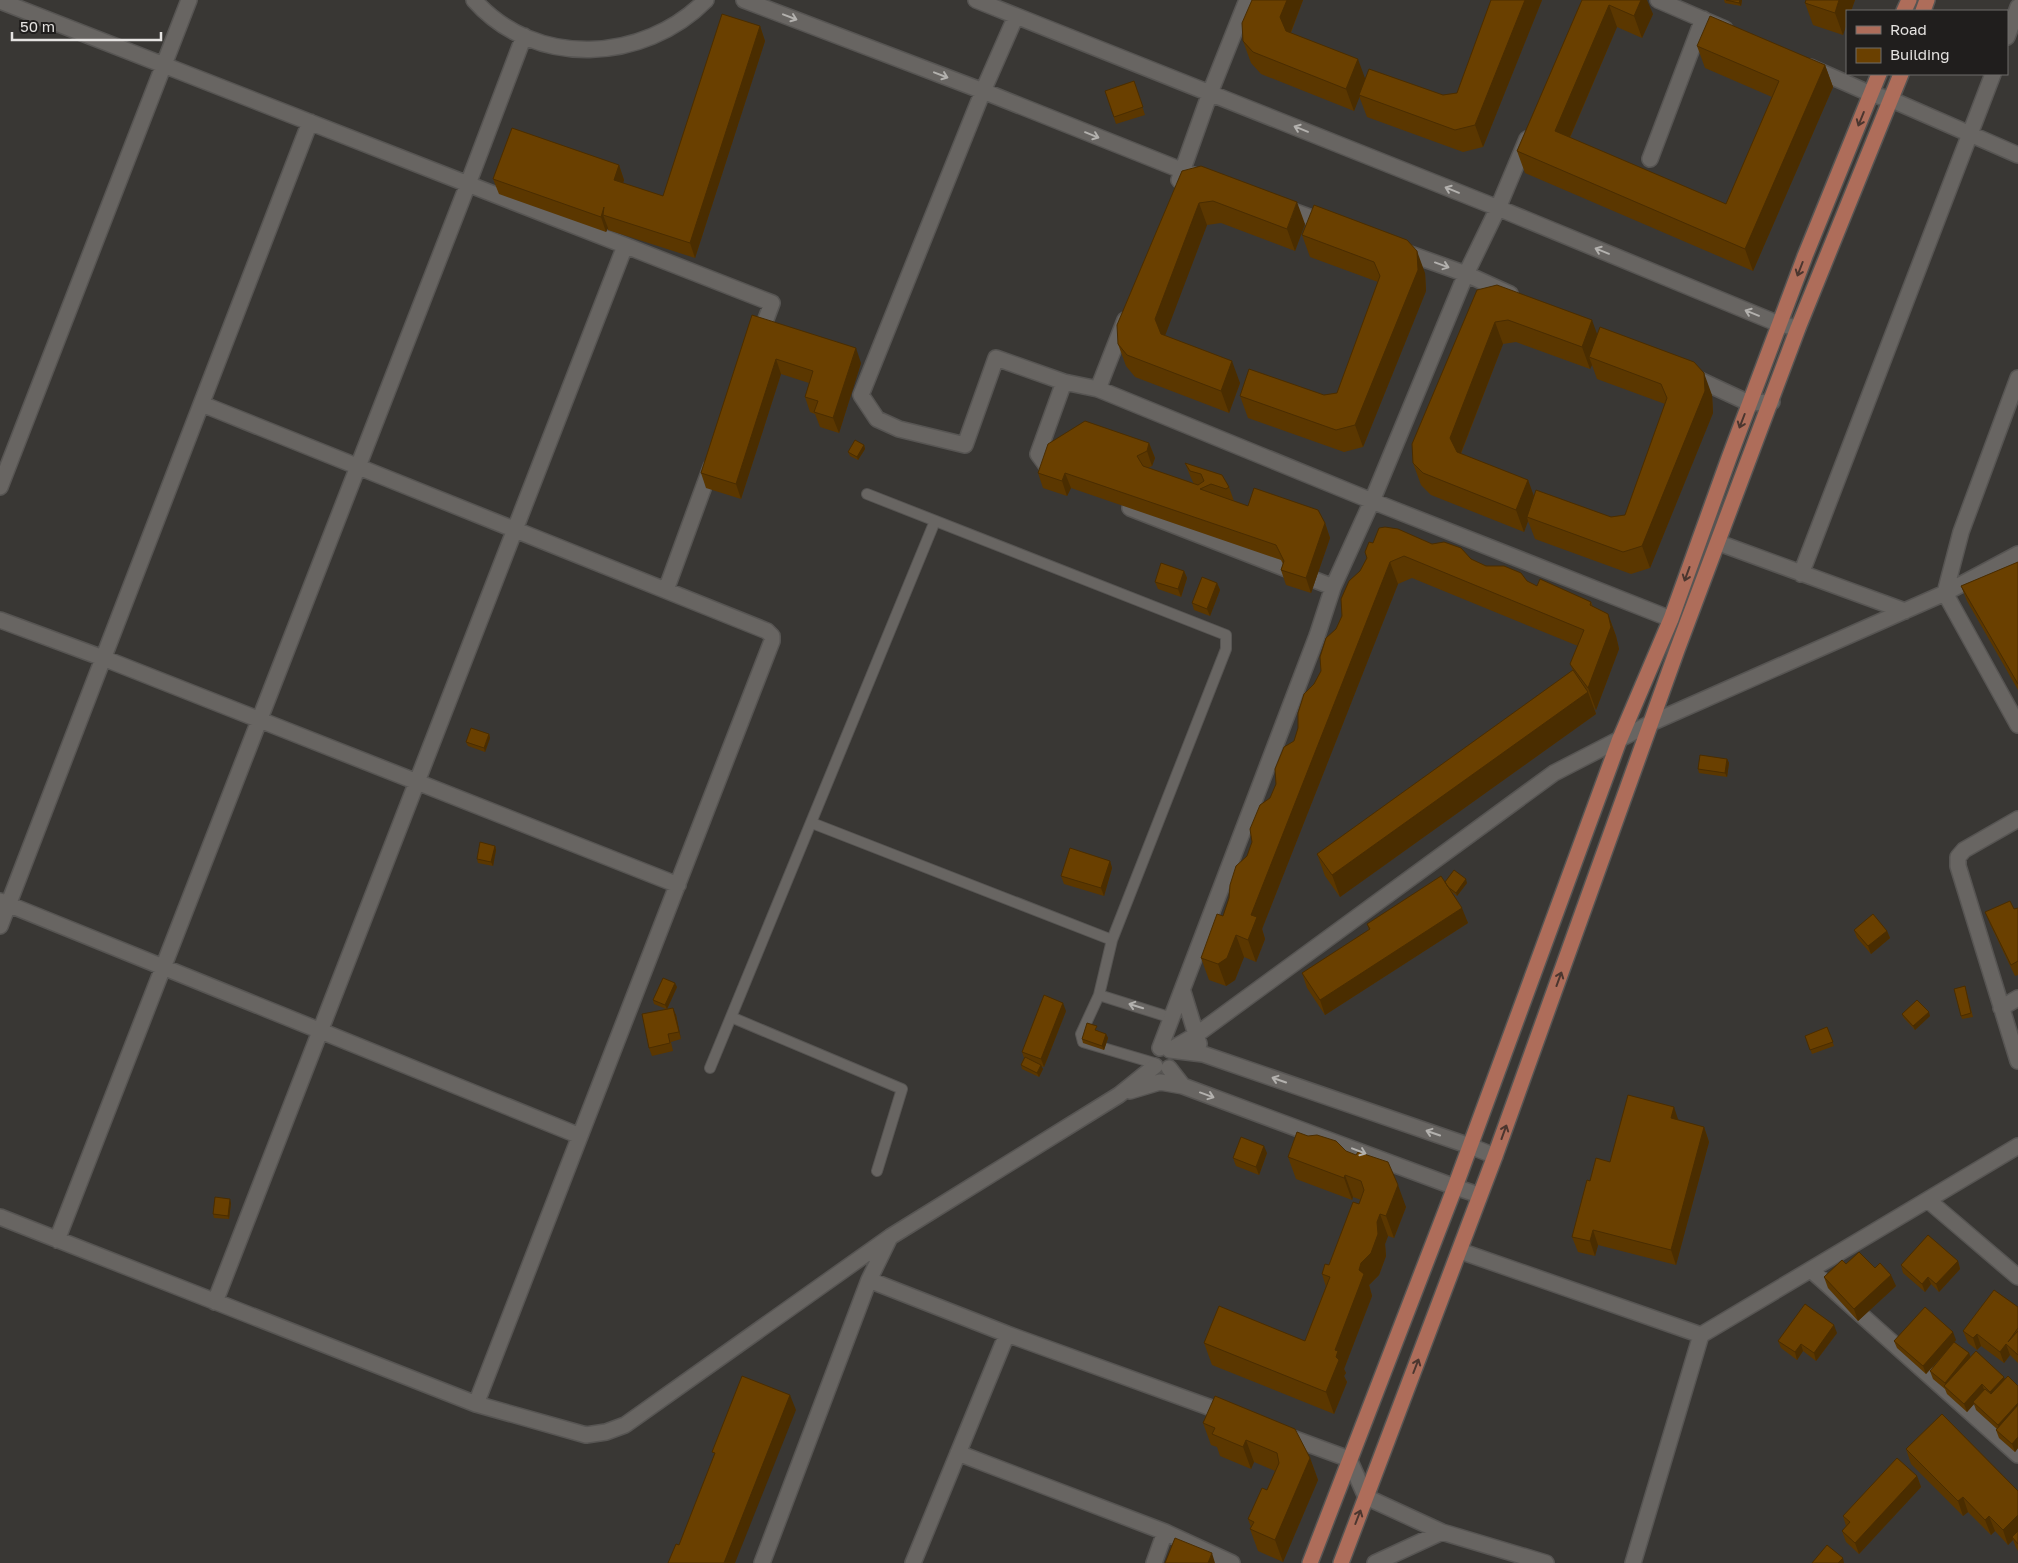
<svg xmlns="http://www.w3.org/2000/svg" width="2018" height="1563" viewBox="0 0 2018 1563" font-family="'Golos Text',sans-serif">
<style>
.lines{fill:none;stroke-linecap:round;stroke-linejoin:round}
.lane-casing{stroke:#575553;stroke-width:12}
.street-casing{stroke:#575553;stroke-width:18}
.primary-casing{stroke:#575553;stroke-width:18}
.lane{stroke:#686562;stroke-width:10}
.street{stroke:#686562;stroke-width:15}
.primary{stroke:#ae6d5a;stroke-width:15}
.wall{fill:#5b3700;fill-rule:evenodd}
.shaded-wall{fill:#4a2d00}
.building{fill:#6a4000;stroke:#4a2d00}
.oneway{stroke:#b3b1ae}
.oneway2{stroke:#4b362f}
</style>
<rect width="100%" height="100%" fill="#393734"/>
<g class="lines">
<defs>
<path id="lane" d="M867,494L1226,635V649L1112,940L1099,995L1081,1034L1083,1042L1154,1063
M812,823L1112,940
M1099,995L1172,1018
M731,1017L902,1089L877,1171
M710,1068L935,521"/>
<path id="street" d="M474,0C535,69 644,63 706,0
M744,0L983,91L1201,178
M976,0L1498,208L1779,324L1798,328
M1658,0L1725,29
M0,1L772,303L759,338
M1016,16L983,91L861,395L877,419L899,429L965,445L996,358L1064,382
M2007,37L2018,7
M1810,67L1871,94L1892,100L2018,155
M1650,159L1703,19
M1179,180L1210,93L1247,0
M1282,207L1328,224
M1399,250L1466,274L1510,294
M1691,376L1749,403L1772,402
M1098,389L1125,320
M202,404L767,631L772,636V641L476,1404
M1054,476L1038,454L1064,382L1098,389L1372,501L1671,619
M0,487L189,0
M1130,508L1333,587
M1719,543L1905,611
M2018,554L1945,593L2018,725
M1801,574L1993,74
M666,590L711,467
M0,620L103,658L678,885
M2018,819L1964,850L1958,857V866L2018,1061
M0,901L580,1136
M0,926L310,122
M1183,992L1199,1044
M2001,1008L2018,998
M1160,1048L1317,636L1333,587L1372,501L1466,274L1498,208L1527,139
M1170,1050L1196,1035L1554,773L1651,723L1945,593L1961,532L2018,378
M1170,1050L1203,1054L1470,1146L1495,1156
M1169,1068L1183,1086L1455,1187L1479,1195
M1130,1091L1160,1082L1183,1086
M1929,1201L2018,1277
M0,1217L476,1404L586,1435L606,1432L625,1425L890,1237L1119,1095L1155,1066
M57,1240L468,184L524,36
M1460,1251L1701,1335
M1811,1270L2018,1455
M869,1280L1007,1334L1228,1414
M215,1302L625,246
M1284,1435L1349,1459L1366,1497L1442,1532L1546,1563
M958,1453L1165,1532L1232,1563
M762,1563L869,1280L889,1239
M913,1563L1007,1334
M1154,1563L1165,1532
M1375,1563L1442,1532
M1633,1563L1701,1335L2018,1146"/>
<path id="primary" d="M1904,11L1909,0
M1923,11L1927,0
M1310,1563L1455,1187L1619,741L1671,619L1729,458L1805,256L1879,74
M1341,1563L1495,1156L1677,650L1798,328L1901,74"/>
</defs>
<use href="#lane" class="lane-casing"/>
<use href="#street" class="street-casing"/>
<use href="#primary" class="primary-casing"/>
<use href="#lane" class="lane"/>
<use href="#street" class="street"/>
<use href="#primary" class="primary"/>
</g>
<path class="wall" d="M1252,0H1303L1291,33L1365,79L1443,95L1457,93L1491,0H1542L1483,147L1463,152L1367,117L1359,96L1354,111L1261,74L1251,63L1243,41Z
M1582,0L1653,14L1642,38L1617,27L1570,138L1726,204L1772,97L1705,68L1697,46L1825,65L1833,87L1753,271L1525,173L1517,151Z
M1724,0H1742L1741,6L1725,3Z
M1806,0H1855L1851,11H1847L1843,35L1813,25L1805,3Z
M760,26L765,41L695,258L608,230V228L606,232L499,194L493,179L619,165L624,180L623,183L663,196Z
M1134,81L1145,115L1116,124L1105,91Z
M1182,171L1305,224L1295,251L1221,223L1207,225L1165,335L1240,383L1229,413L1135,377L1126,366L1118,344Z
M1302,235L1425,273L1426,291L1363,447L1344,452L1248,418L1240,396L1324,395L1337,393L1378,282L1310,257Z
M1477,290L1598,335L1712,395L1713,413L1650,568L1631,574L1535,539L1528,521L1524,532L1431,495L1421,485L1413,463ZM1516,342L1590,369L1592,365L1597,379L1665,404L1625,515L1611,517L1534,497L1528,480L1461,454L1503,344Z
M752,315L861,363L839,433L820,427L815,414L810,412L805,397L809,383L781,374L741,499L706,488L701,473Z
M1149,443L1155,458L1152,466L1148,468L1194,484L1191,478L1185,463L1229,487L1234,501L1248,506L1325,523L1330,538L1311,593L1286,585L1281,570L1283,564L1281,560L1071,488L1067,496L1043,488L1038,473Z
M864,445L865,449L858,460L850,456L848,452Z
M1373,543L1432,544L1537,586L1591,602L1593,607L1608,614L1616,636L1619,649L1596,710L1594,707L1596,714L1340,897L1325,876L1317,854L1573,671L1570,664L1578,646L1412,578L1398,584L1262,929L1265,939L1256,962L1244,957L1235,980L1226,986L1209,980L1201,958L1223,916L1294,741L1314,684L1321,671L1336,629Z
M2018,562V690L1967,601L1961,586Z
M1184,571L1187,578L1181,597L1158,589L1155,582Z
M1217,583L1220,590L1210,616L1194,610L1192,603Z
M489,734L490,738L485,752L468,746L466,742Z
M1727,759L1729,763L1727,777L1699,773L1698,769Z
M495,846L496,850L493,866L478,863L477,859Z
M1110,861L1112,868L1104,896L1064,884L1061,876Z
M1445,882L1467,883L1457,896L1452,892L1468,923L1325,1015L1307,988L1302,973L1369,930L1367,924Z
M2018,908V975L2015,976L1990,924L1985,912L2014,909Z
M1854,930L1887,931L1890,938L1871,954L1857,938Z
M1965,986L1973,1017L1962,1019L1961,1016Z
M677,987L667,1009L676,1015L681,1039L671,1042L673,1051L652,1056L649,1048L666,1009L654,1004L653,1000Z
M1066,1011L1044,1067L1041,1066L1043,1069L1039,1077L1022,1069L1021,1065L1024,1058L1022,1052Z
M1902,1014L1930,1016L1915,1030L1903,1017Z
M1827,1027L1834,1046L1812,1054L1805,1036Z
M1098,1030V1031L1106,1034L1108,1038L1104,1050L1083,1043L1082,1039Z
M1678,1120L1704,1127L1709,1142L1676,1265L1598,1245L1595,1256L1578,1252L1572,1237L1590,1181L1610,1162Z
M1346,1151L1406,1207L1394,1238L1388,1236L1385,1244L1386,1256L1379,1275L1369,1285L1372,1296L1344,1369L1346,1373L1344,1376L1347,1382L1334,1414L1212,1365L1204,1343L1305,1341L1326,1287L1322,1274L1329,1265L1361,1200L1353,1197L1352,1200L1296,1179L1288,1157Z
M1267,1153L1259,1175L1236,1166L1233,1158Z
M231,1203L229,1219L214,1218L213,1214Z
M1958,1261L1960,1269L1939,1292L1931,1284L1925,1292L1903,1273L1901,1265Z
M1846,1264L1875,1268L1896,1286L1858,1321L1828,1288L1824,1277Z
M2018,1307V1363L2010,1355L2004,1363L1981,1346L1977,1350L1968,1343L1963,1331Z
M1837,1333L1816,1361L1803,1351L1797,1360L1781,1348L1778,1341Z
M1956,1340L1954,1342L1969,1353L1971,1358L2005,1379L2018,1386V1448L2015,1452L1999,1438L1996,1430L1997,1429L1976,1410L1974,1404L1967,1412L1947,1394L1945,1389L1933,1379L1930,1371L1949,1348L1926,1374L1897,1348L1894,1341Z
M1203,1423L1310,1458L1318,1480L1283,1562L1258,1551L1250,1529L1251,1527L1248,1519L1267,1490L1275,1471L1254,1462L1251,1469L1220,1456L1217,1447L1211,1445Z
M1906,1449L2018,1491V1551L2016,1548L2013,1540L2008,1545L1995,1531L1991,1535L1968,1512L1963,1516L1911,1464Z
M1917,1476L1921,1487L1859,1554L1846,1542L1842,1531L1846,1526L1843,1516Z"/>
<path class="shaded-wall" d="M1287,0H1303L1288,39L1280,17Z
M1525,0H1542L1483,147L1475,125Z
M1641,0H1647L1653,14L1642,38L1634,16Z
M1740,0H1742L1741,6L1739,3Z
M1839,0H1855L1851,11H1847V24L1843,35L1835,13Z
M1609,5L1617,27L1563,153L1555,131Z
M760,26L765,41L695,258L690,243Z
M1358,59L1366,81L1354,111L1346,89Z
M1825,65L1833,87L1753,271L1745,249Z
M619,165L624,180L619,195L614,180Z
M1297,202L1305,224L1295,251L1287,229Z
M1199,203L1207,225L1163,341L1155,319Z
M604,207L603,215L608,228L606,232L601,217Z
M1417,251L1425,273L1426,291L1363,447L1355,425Z
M1592,320L1600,342L1589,357L1592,365L1590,369L1582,347Z
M1495,322L1503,344L1458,460L1450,438Z
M856,348L861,363L839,433L833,418Z
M776,359L781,374L741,499L736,484Z
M1232,361L1240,383L1229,413L1221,391Z
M1704,373L1712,395L1713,413L1650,568L1642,546Z
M1149,443L1155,458L1152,466L1147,451Z
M864,445L865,449L858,460L857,457Z
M1065,473L1071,488L1067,496L1062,481Z
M1528,480L1536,502L1527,517L1528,521L1524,532L1516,510Z
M1325,523L1330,538L1311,593L1306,578Z
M1390,562L1398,584L1262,929L1265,939L1256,962L1248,940L1251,915Z
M1184,571L1187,578L1181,597L1178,589Z
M1217,583L1220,590L1210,616L1207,609Z
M1608,614L1616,636L1619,649L1596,710L1588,688Z
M1588,692L1596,714L1340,897L1332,875Z
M489,734L490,738L485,752L484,748Z
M1727,759L1729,763L1727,777L1725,773Z
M495,846L496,850L493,866L491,862Z
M1110,861L1112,868L1104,896L1101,888Z
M1466,879L1467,883L1457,896L1456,893Z
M1462,908L1468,923L1325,1015L1320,1000Z
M1887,931L1890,938L1871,954L1868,946Z
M1236,935L1244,957L1235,980L1226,986L1218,964Z
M675,983L677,987L667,1009L665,1005Z
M1063,1003L1066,1011L1044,1067L1041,1059Z
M673,1008L676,1015L681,1039L679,1032Z
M1929,1012L1930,1016L1915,1030L1913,1026Z
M1106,1034L1108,1038L1104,1050L1102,1046Z
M1041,1065L1043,1069L1039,1077L1037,1073Z
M1674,1107L1679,1122L1671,1118Z
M1704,1127L1709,1142L1676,1265L1671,1250Z
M1264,1146L1267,1153L1259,1175L1256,1167Z
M1345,1175L1353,1197L1352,1200L1344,1178Z
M1398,1185L1406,1207L1394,1238L1386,1216Z
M230,1199L231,1203L229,1219L228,1216Z
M1380,1214L1388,1236L1385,1244L1386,1256L1379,1275L1369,1285L1372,1296L1344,1369L1346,1373L1344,1376L1347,1382L1334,1414L1326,1392L1336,1357L1335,1350L1361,1263Z
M1593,1230L1598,1245L1595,1256L1590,1241Z
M1958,1261L1960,1269L1939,1292L1936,1284Z
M1891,1275L1896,1286L1858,1321L1854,1309Z
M1928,1277L1931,1284L1925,1292L1922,1284Z
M1834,1325L1837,1333L1816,1361L1814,1353Z
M1953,1332L1956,1340L1926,1374L1923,1366Z
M1977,1334L1981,1346L1977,1350L1973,1338Z
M1801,1344L1803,1351L1797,1360L1795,1352Z
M2006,1344L2010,1355L2004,1363L2000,1352Z
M1969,1353L1972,1361L1947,1389L1945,1383Z
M2004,1377L2007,1385L1993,1400L1990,1392Z
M1982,1384L1985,1392L1973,1402L1974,1404L1967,1412L1964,1404Z
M790,1395L796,1410L735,1563H724Z
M2018,1403V1413L2000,1432L1998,1425Z
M2018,1437V1448L2015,1452L2012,1444Z
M1246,1440L1254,1462L1251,1469L1243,1447Z
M1310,1458L1318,1480L1283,1562L1275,1540Z
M1917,1476L1921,1487L1859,1554L1855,1543Z
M1963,1497L1968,1512L1963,1516L1958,1501Z
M2018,1515V1535L2012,1537L2013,1540L2008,1545L2003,1530Z
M1989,1516L1995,1531L1991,1535L1985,1520Z
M1212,1553L1215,1563H1208Z
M1843,1558L1844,1563H1838Z"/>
<path class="building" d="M1252,0H1287L1280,17L1286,31L1358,59L1346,89L1253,52L1243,41L1242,23Z
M1491,0H1525L1475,125L1455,130L1359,95L1369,69L1443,95L1457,93Z
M1582,0H1641L1634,16L1609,5L1555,131L1726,204L1779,81L1697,46L1710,16L1825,65L1745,249L1517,151Z
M1726,0H1740L1739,3Z
M1806,0H1839L1835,13L1805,3Z
M722,14L760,26L690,243L603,215L604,207L601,217L493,179L512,128L619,165L614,180L663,196Z
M1134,81L1143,107L1114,117L1105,91Z
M1201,166L1297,202L1287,229L1213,201L1199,203L1155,319L1161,334L1232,361L1221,391L1127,355L1118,344L1117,325L1182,171Z
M1314,205L1407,240L1417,251L1418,270L1355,425L1336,430L1240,396L1249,369L1324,395L1337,393L1380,276L1374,262L1302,235Z
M1497,285L1592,320L1582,347L1508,320L1495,322L1450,438L1457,452L1528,480L1516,510L1423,473L1413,463L1412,444L1477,290Z
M752,315L856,348L833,418L814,412L818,401L805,397L813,371L776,359L736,484L701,473Z
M1600,327L1694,362L1704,373L1705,391L1642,546L1623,552L1527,517L1536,490L1611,517L1625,515L1667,398L1661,384L1589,357Z
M1085,421L1149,443L1147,451L1137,456L1143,466L1198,485L1204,481L1201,474L1190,471L1185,463L1222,475L1229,487L1226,489L1211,484L1200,489L1248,506L1254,488L1318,510L1325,523L1306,578L1281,570L1284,561L1276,545L1065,473L1062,481L1038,473L1048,444Z
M855,440L864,445L857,457L848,452Z
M1385,527L1398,529L1432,544L1444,542L1461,548L1471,559L1486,566H1504L1521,573L1527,581L1537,586L1540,579L1591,602L1590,605L1608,614L1611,627L1588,688L1570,664L1584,630L1404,556L1390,562L1251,915L1257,917L1248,940L1236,935L1227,958L1218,964L1201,958L1217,914L1223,916L1229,898L1230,885L1236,866L1247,856L1252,842L1250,829L1260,805L1270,798L1276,784L1275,769L1284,747L1294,741L1298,728V713L1304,694L1314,684L1321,671L1320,657L1326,638L1336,629L1342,616L1341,599L1349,581L1360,571L1367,558L1365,552L1369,542L1373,543L1379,528Z
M2018,562V684L1961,586Z
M1161,563L1184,571L1178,589L1155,582Z
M1202,577L1217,583L1207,609L1192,603Z
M1573,670L1588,692L1332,875L1317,854Z
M471,728L489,734L484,748L466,742Z
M1700,755L1727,759L1725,773L1698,769Z
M480,842L495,846L491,862L477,859Z
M1070,848L1110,861L1101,888L1061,876Z
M1454,870L1466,879L1456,893L1448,887L1445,882Z
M1441,876L1462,908L1320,1000L1302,973L1370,929L1367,924Z
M2010,901L2014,909L2018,908V961L2011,965L1985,912Z
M1873,914L1887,931L1868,946L1854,930Z
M663,978L675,983L665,1005L653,1000Z
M1965,986L1971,1013L1961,1016L1954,989Z
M1044,995L1063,1003L1041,1059L1022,1052Z
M1917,1000L1929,1012L1913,1026L1902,1014Z
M673,1008L679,1032L668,1034L670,1043L649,1048L642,1014Z
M1087,1023L1097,1026L1095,1030L1106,1034L1102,1046L1082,1039Z
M1827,1027L1833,1042L1810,1050L1805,1036Z
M1025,1057L1041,1065L1037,1073L1021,1065Z
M1628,1095L1674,1107L1671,1118L1704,1127L1671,1250L1593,1230L1590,1241L1572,1237L1587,1180L1590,1181L1596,1158L1610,1162Z
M1297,1132L1308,1136L1317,1135L1336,1141L1346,1151L1356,1155L1358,1152L1388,1162L1398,1185L1386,1216L1380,1214L1377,1222L1378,1234L1371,1253L1361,1263L1359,1270L1364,1274L1335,1350L1338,1351L1336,1357L1339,1360L1326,1392L1204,1343L1219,1306L1305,1341L1330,1277L1322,1274L1325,1264L1329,1265L1353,1202L1359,1204L1364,1190L1361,1181L1345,1175L1344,1178L1288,1157Z
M1241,1137L1264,1146L1256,1167L1233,1158Z
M215,1197L230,1199L228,1216L213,1214Z
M1928,1235L1958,1261L1936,1284L1928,1277L1922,1284L1901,1265Z
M1859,1252L1875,1268L1880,1263L1891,1275L1854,1309L1824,1277L1842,1260L1846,1264Z
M1994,1290L2018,1307V1328L2008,1342L2018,1331V1355L2006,1344L2000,1352L1977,1334L1973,1338L1963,1331Z
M1805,1304L1834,1325L1814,1353L1801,1344L1795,1352L1778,1341Z
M1925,1307L1953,1332L1923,1366L1894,1341Z
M1954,1342L1969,1353L1945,1383L1930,1371Z
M1976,1351L2004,1377L1990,1392L1982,1384L1964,1404L1944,1386Z
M742,1376L790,1395L724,1563H668L676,1544L679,1545L715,1453L712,1452Z
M2008,1376L2018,1386V1403L1998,1425L1973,1402L1985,1389L1991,1394Z
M1215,1396L1295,1429L1310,1458L1275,1540L1250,1529L1254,1522L1248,1519L1262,1488L1267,1490L1279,1463L1277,1453L1246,1440L1243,1447L1212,1434L1215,1428L1203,1423Z
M2018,1405V1437L2012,1444L1996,1430Z
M1942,1414L2018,1491V1515L2003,1530L1989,1516L1985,1520L1963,1497L1958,1501L1906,1449Z
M1897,1458L1917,1476L1855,1543L1842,1531L1850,1522L1843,1516Z
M2018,1531V1544L2012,1537Z
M1175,1538L1212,1553L1208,1563H1165Z
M1827,1545L1843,1558L1838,1563H1812Z"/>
<defs><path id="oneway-shaft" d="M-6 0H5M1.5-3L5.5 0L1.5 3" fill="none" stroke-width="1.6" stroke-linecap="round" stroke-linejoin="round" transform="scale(1.25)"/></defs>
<g class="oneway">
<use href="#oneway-shaft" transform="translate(790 17) rotate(21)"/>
<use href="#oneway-shaft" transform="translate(941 75) rotate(21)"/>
<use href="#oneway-shaft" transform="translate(1301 129) rotate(-158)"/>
<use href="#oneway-shaft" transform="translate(1092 135) rotate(22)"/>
<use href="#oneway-shaft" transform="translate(1452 190) rotate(-158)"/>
<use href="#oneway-shaft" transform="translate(1602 251) rotate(-158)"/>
<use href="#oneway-shaft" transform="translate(1442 265) rotate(20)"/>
<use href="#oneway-shaft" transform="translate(1752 313) rotate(-158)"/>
<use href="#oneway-shaft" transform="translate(1136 1006) rotate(-163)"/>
<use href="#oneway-shaft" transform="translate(1279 1080) rotate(-161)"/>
<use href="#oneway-shaft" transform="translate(1207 1095) rotate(20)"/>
<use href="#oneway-shaft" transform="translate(1433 1133) rotate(-161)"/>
<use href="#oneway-shaft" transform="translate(1359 1151) rotate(21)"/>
</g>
<g class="oneway2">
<use href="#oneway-shaft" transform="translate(1861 119) rotate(112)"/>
<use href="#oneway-shaft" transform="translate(1800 269) rotate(111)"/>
<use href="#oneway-shaft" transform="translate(1742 421) rotate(111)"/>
<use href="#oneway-shaft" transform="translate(1687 574) rotate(110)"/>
<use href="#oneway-shaft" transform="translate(1559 979) rotate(-70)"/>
<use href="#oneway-shaft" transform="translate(1504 1132) rotate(-70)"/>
<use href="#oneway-shaft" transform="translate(1416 1366) rotate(-69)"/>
<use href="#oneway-shaft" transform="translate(1358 1517) rotate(-69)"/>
</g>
<rect x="1846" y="10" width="162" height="65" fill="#201e1d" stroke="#6f6d6b"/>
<rect x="1856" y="26" width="25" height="8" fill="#ae6d5a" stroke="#6f6d6b"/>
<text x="1890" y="35" font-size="15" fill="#e5e3e1">Road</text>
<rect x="1856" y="48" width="25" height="15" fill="#6a4000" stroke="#6f6d6b"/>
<text x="1890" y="60" font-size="15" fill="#e5e3e1">Building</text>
<path d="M12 32v8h149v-8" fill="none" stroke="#e5e3e1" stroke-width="2.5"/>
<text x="20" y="32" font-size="15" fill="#e5e3e1" stroke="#201e1d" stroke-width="4" paint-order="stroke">50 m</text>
</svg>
